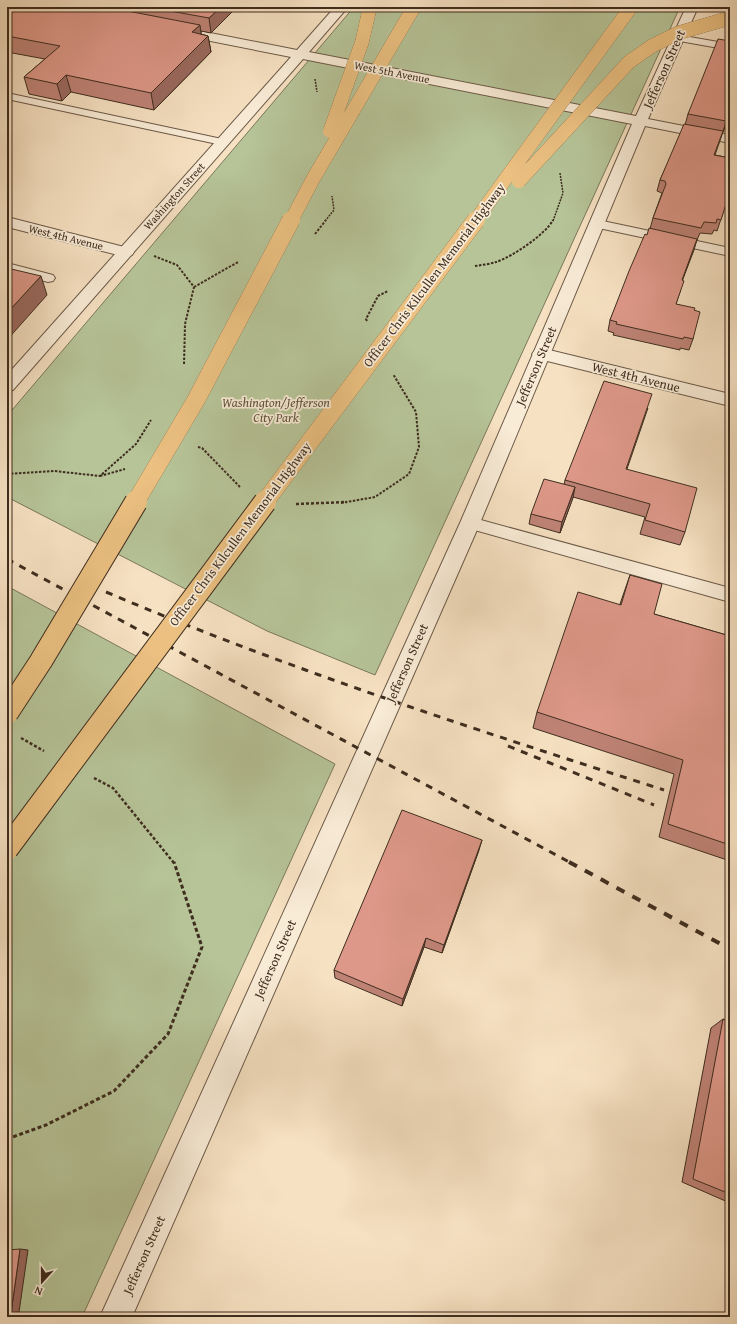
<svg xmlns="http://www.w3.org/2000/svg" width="737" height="1324" viewBox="0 0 737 1324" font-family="'Gentium Book Plus',serif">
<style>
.green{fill:#b6c498;stroke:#7a785c}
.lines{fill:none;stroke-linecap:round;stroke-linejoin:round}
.service-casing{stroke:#6c5a48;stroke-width:2}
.minor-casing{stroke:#6c5a48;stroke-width:2}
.tertiary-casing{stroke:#6c5a48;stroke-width:2}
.path-far3{stroke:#3e2d1f;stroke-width:1.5;stroke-dasharray:2 1;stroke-linecap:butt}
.path-far2{stroke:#3e2d1f;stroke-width:2;stroke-dasharray:2.5 1.5;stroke-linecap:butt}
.path-far1{stroke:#3e2d1f;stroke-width:2.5;stroke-dasharray:3 2;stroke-linecap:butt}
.path{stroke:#3e2d1f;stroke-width:3;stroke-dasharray:4 2.5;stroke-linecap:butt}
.service{fill:#f9ecd7;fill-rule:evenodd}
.minor{fill:#f9ecd7;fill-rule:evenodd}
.tertiary{fill:#f9ecd7;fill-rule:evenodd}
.rail-far1{stroke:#3e2d1f;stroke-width:3;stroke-dasharray:7 7;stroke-linecap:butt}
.rail{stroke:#3e2d1f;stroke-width:4;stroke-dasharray:9 9;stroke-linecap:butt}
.motorway-bridge-far2-casing{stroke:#3e2d1f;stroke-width:14;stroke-linecap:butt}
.motorway-bridge-far1-casing{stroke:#3e2d1f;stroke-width:18;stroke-linecap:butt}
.motorway-bridge-casing{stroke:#3e2d1f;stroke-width:24;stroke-linecap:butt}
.motorway-bridge-far2{stroke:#ebc081;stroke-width:14}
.motorway-bridge-far1{stroke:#ebc081;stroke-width:18}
.motorway-bridge{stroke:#ebc081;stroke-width:22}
.wall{fill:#bf8376;stroke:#3e2d1f}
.shaded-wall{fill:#9b6a60;stroke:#3e2d1f}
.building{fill:#de9889;stroke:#3e2d1f}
.labels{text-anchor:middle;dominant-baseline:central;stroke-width:3.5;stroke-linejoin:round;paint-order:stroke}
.far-street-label{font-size:11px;fill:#3e2d1f;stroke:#f9ecd7}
.street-label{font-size:13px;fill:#3e2d1f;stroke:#f9ecd7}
.park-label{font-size:13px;font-style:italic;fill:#5c533d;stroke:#f9ecd7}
</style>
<rect width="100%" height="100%" fill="#f6e1c2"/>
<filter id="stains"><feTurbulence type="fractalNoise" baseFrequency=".005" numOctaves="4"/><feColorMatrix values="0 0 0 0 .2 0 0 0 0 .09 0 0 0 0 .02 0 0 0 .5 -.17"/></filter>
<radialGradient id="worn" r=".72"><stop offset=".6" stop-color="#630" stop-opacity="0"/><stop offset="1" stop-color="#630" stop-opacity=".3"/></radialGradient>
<path class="green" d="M354,7H680L375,675L267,631L7,497V416Z
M7,586L335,764L82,1317H7Z"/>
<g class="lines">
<defs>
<path id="service" d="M678,35L730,44V50L674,40L673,38Z
M7,93L222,139L228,142L222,145L7,99Z
M598,220L730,248V256L594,227L592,224L594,221Z
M7,263L53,275L55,278L53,281L48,282L7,271Z
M470,517L730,588V602L464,527L462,523L464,519Z"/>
<path id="minor" d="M7,217L132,249L134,252L132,255L126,257L7,227Z
M541,348L730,394V406L535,358L532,354L535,350Z"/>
<path id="tertiary" d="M335,7H348L309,52L636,116L686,7H698L648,119L730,135V143L645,126L480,523L132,1317H100L460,523L632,124L303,59L13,390L7,392V375L291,57L180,35L174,31L176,28L180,27L297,50Z"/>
</defs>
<use href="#service" class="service-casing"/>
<use href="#minor" class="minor-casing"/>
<use href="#tertiary" class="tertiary-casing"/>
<path class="path-far3" d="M315,79L317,92
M325,221L334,210L332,196
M553,221L563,193L560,173"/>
<path class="path-far2" d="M315,234L326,220
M154,256L177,265L194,287L185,324L184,365
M475,266C482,265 490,264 496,262C512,257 546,234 553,220
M194,287L238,262
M367,321L366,319L378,296L388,291
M198,447L202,448L240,487
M7,474L54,471L100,476L136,444L151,420
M100,476L125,469
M341,503L375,497L409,474L419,447L416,412L393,374"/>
<path class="path-far1" d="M296,504L347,502
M21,738L44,751
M94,778L113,788L174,863"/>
<path class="path" d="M7,1139L46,1125L114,1091L168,1034L202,947L174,862"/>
<use href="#service" class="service"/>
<use href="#minor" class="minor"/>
<use href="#tertiary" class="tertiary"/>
<path class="rail-far1" d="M7,559L571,863
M106,592C288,669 476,730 664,790
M508,746L654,805"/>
<path class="rail" d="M569,862L730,949"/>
<defs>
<path id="motorway-bridge-far2" d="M330,131L362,42L370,7
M519,181L629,62L652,46L678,33L730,18
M291,221L313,179L414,7
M475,221L631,7"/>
<path id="motorway-bridge-far1" d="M135,503L196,400L291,220
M264,503L476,220"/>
<path id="motorway-bridge" d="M7,713L41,661L136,502
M7,849L265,502"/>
</defs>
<use href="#motorway-bridge-far2" class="motorway-bridge-far2-casing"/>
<use href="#motorway-bridge-far1" class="motorway-bridge-far1-casing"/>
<use href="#motorway-bridge" class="motorway-bridge-casing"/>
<use href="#motorway-bridge-far2" class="motorway-bridge-far2"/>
<use href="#motorway-bridge-far1" class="motorway-bridge-far1"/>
<use href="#motorway-bridge" class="motorway-bridge"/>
</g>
<path class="wall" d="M41,7H237L211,33L201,31V34L208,36L211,52L154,110L71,92L62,101L29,94L24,77L45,59L7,52V16Z
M730,41V117H729L723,132L715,155L730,158V201H727L717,231L714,230L712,234L700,233L697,240L682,281L680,292L676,304L694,310L693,339L689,350L680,348V350L613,335L614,333L608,331L610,320L647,235L650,229L653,218L662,193L657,191L660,180L685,125L688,114Z
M648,408L627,469L685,532L680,545L640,534L645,517L573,497L560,533L529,524L531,514L564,485L565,480Z
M630,575L654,614L730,636V861L659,837L674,774L533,728L537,712L620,604Z
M479,850L442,953L424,947L402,1006L335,978L334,970Z
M723,1019L730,1022V1203L682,1182L711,1028Z"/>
<path class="shaded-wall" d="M221,7H237L211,33L209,18Z
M200,25L202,41L192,32Z
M208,36L211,52L154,110L151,93Z
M66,75L71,92L62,101L57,84Z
M730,111L729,117L723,132L726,121Z
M697,239L694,250L678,292L682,280Z
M41,276L47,295L7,340V313Z
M575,487L573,498L560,533L562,522Z
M482,840L479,850L442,953L444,945Z
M426,938L424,947L402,1006L403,999Z
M20,1249L28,1250L19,1312L11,1313Z"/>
<path class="building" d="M18,7H107L200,25L192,32L208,36L151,93L66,75L57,84L24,77L60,46L7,36V16Z
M148,7H221L209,18Z
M718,39L730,41V111L726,121L688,114Z
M684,124L723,131L714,155L730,158V191L721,220L717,219L716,223L704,222L701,228L653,218L666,184L665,181L660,180Z
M649,228L697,239L682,280L684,281L676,304L695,308L694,310L700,312L693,339L684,337L683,339L616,324L617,322L610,320L629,271L645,234L647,235Z
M7,268L41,276L7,313Z
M604,381L652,394L626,469L697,488L685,532L645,520L650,504L565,480Z
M544,479L575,487L562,522L531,514Z
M630,575L662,584L654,614L730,636V845L668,824L683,760L537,712L578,592L621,605Z
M402,810L482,840L444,945L426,938L403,999L334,970Z
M723,1019L730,1022V1194L693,1179Z
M20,1249L11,1313H7V1250Z"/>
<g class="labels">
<g class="far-street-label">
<text transform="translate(392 72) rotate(11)">West 5th Avenue</text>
<text transform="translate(174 196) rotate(-48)">Washington Street</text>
<text transform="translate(66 237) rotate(14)">West 4th Avenue</text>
</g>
<g class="street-label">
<text transform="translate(664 69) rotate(-66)">Jefferson Street</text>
<text transform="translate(434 275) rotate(-53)">Officer Chris Kilcullen Memorial Highway</text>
<text transform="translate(536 366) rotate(-67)">Jefferson Street</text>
<text transform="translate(636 377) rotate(14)">West 4th Avenue</text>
<text transform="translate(240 534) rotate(-53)">Officer Chris Kilcullen Memorial Highway</text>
<text transform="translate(407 663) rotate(-66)">Jefferson Street</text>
<text transform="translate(275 959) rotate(-66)">Jefferson Street</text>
<text transform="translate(144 1255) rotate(-66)">Jefferson Street</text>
</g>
<g class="park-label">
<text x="276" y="402">Washington/Jefferson<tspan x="276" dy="15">City Park</tspan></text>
</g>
</g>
<rect width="737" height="1324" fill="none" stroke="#f6e1c2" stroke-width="24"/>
<rect x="8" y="8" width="721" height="1308" fill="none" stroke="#3e2d1f" stroke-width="2"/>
<rect x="12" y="12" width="713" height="1300" fill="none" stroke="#3e2d1f"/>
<g transform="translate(42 1282) rotate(201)" stroke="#f9ecd7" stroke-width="3" paint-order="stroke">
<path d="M0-3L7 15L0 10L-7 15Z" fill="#3e2d1f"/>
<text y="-6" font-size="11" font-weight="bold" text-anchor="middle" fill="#3e2d1f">N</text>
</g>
<rect width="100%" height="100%" filter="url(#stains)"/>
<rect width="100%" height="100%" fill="url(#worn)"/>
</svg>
